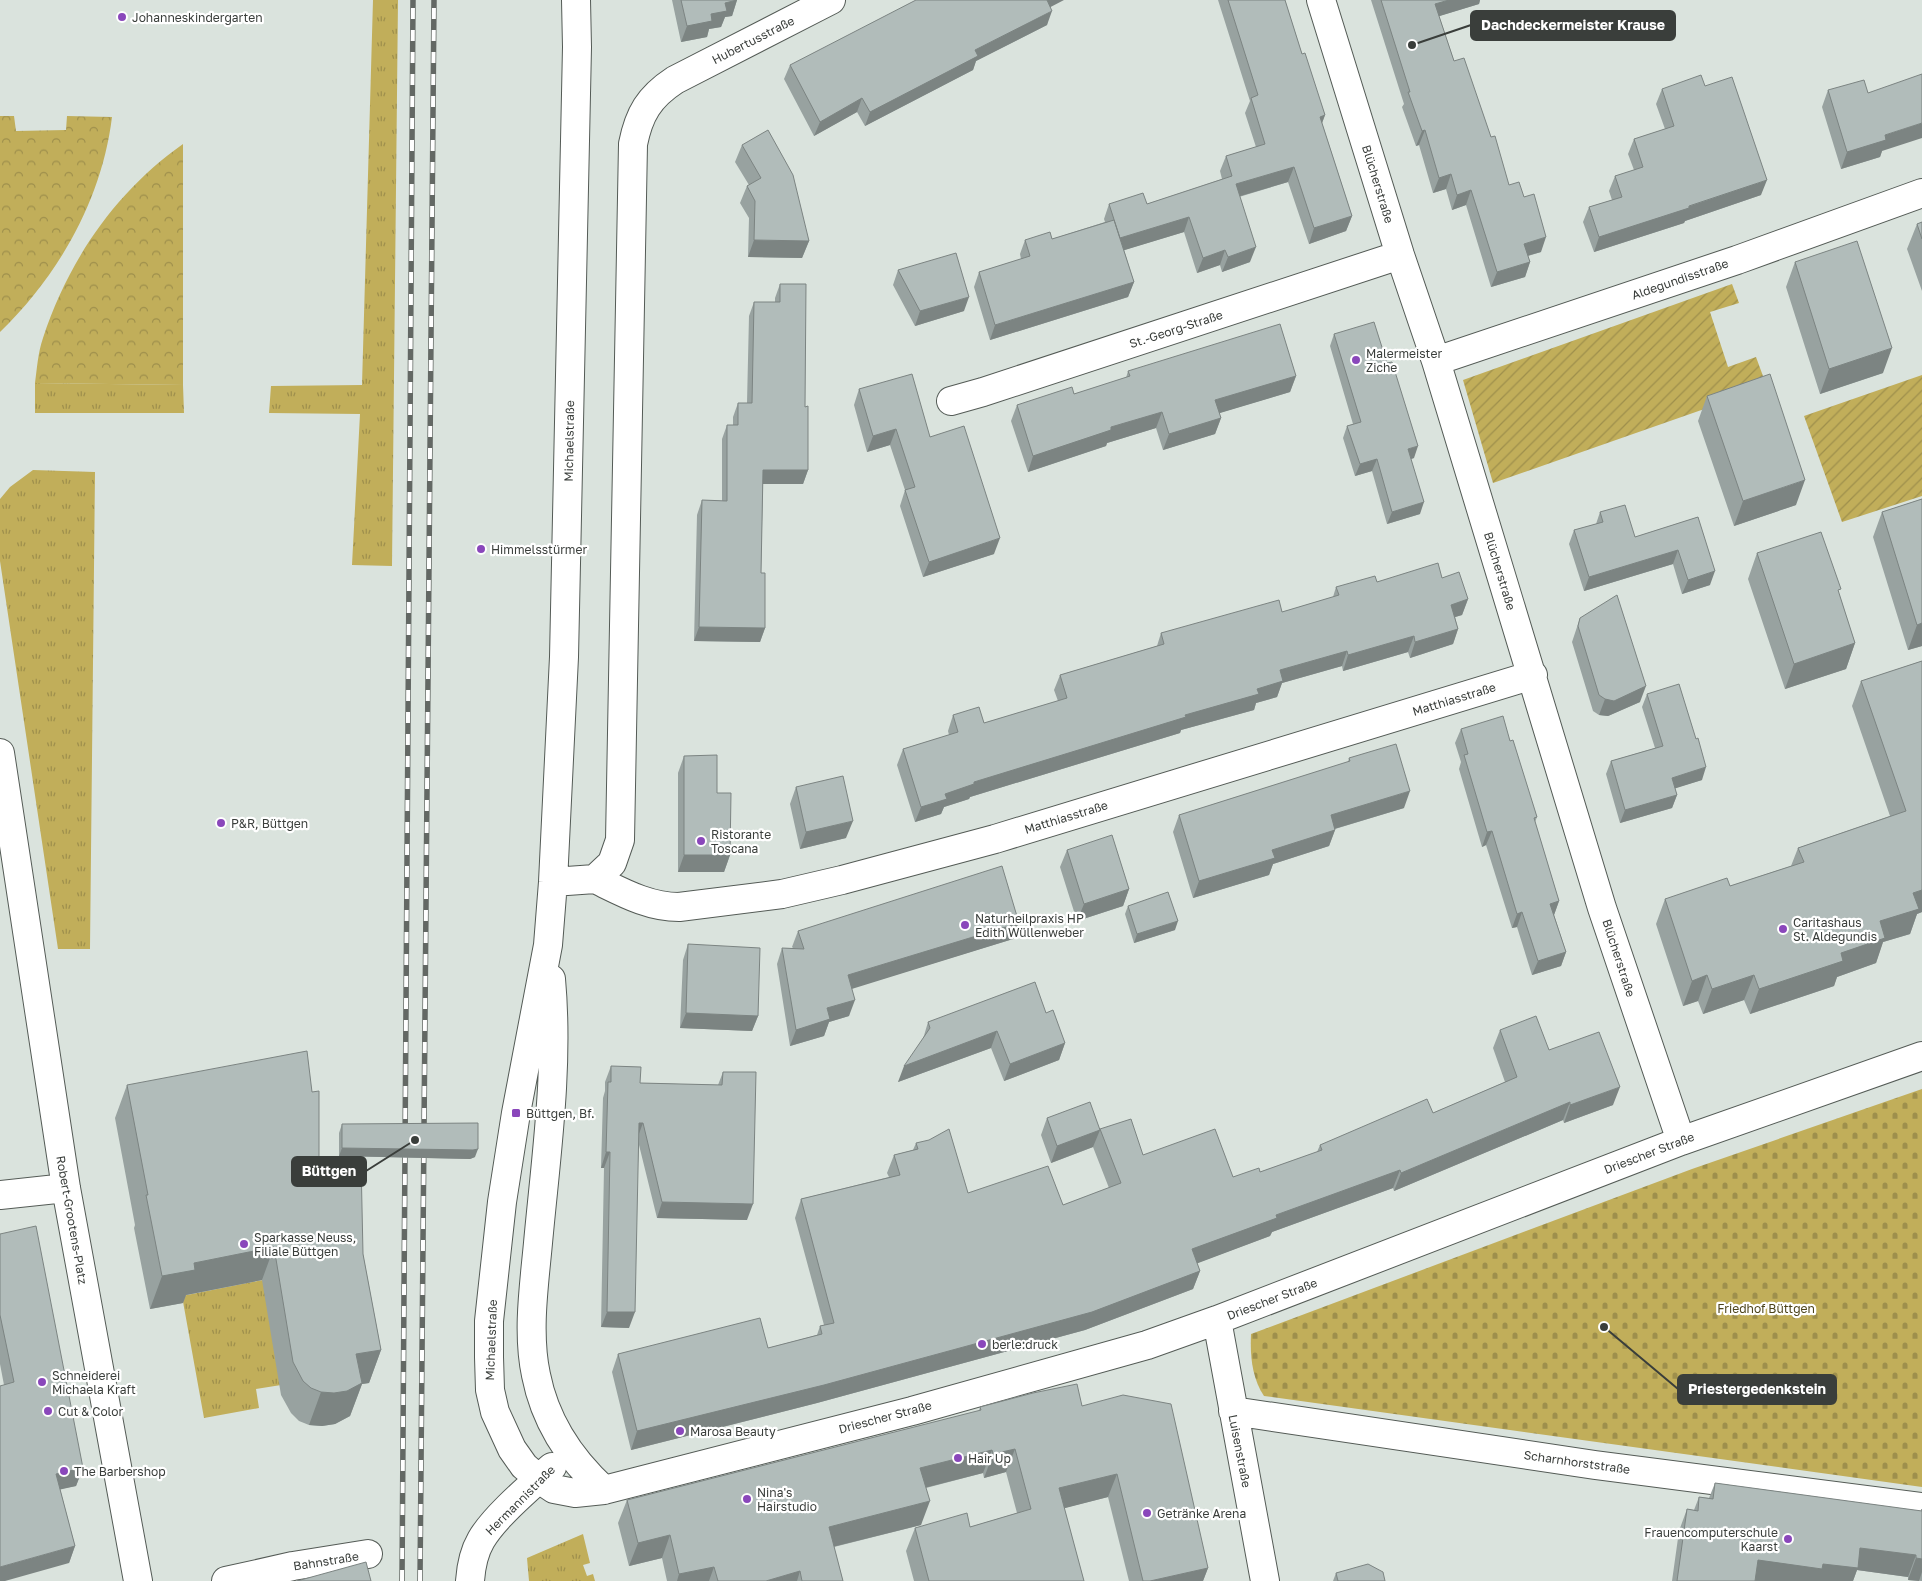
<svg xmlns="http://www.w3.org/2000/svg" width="1922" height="1581" viewBox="0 0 1922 1581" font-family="'Golos Text',sans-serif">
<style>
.grass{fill:url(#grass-tufts)}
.cemetery{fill:url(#cemetery-stones)}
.park{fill:url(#park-crowns)}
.garden{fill:url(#garden-furrows)}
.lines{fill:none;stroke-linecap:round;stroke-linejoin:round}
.minor-casing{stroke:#545b56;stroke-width:30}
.minor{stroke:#fff;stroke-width:28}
.rail-casing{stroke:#636864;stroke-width:5.5}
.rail{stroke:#fff;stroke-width:4;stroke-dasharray:11;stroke-linecap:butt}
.wall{fill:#98a2a0}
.shaded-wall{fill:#7c8482}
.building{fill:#b1bcba;stroke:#7c8482}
.poi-dot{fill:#8a47bb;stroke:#fff;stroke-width:2}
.labels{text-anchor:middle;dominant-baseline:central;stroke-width:4.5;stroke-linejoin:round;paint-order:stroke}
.poi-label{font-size:12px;fill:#3a3e3b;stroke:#fff;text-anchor:start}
.street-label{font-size:12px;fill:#3a3e3b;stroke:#fff}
.park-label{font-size:12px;fill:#4c431b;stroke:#fff}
.leader{fill:none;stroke:#3a3e3b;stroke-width:2}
.callout-dot{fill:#3a3e3b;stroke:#fff;stroke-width:2}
.callout{fill:#3a3e3b;stroke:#3a3e3b;stroke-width:2}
.callout-label{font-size:14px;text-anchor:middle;font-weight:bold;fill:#fff}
</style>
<defs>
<pattern id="grass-tufts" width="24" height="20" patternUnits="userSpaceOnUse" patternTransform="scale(1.25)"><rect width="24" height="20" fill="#c1ae5a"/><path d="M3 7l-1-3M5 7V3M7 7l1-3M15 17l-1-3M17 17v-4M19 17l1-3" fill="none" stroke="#9e8f4c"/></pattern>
<pattern id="cemetery-stones" width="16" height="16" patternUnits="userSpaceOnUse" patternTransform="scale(1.25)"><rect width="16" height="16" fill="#c1ae5a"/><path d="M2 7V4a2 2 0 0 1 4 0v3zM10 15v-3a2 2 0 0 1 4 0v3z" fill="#9e8f4c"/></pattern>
<pattern id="park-crowns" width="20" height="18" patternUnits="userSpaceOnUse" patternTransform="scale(1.25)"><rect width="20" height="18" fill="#c1ae5a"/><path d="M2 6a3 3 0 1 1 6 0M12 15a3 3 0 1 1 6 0" fill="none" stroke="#9e8f4c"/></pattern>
<pattern id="garden-furrows" width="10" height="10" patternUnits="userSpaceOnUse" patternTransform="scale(1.25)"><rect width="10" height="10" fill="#c1ae5a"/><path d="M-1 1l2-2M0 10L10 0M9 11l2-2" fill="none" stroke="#9e8f4c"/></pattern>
</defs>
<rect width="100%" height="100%" fill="#dae3dd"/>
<path class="grass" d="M373,0H398L392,566L352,565L360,414L269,413L271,386L362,385Z
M35,383L183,385L184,413H35Z
M33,470L95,472L90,949H58L0,561V499L10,487Z
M268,1279L281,1385L256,1389L259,1408L204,1418L182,1296Z
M583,1534L590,1563L583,1565L587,1576L593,1574L595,1581H529L527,1558Z"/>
<path class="cemetery" d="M1922,1089V1487L1264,1396C1252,1378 1250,1356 1251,1334L1692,1169Z"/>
<path class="park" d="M0,116H14L16,131L66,130L67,116L112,117C102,199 59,275 0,332Z
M183,144V385L35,383C37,369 38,352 43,338C68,261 116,191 183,144Z"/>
<path class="garden" d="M1732,284L1739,303L1710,312L1728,367L1756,357L1767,387L1493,483L1463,380Z
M1922,375V496L1842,522L1804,416Z"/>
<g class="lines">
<defs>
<path id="minor" d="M576,0L577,47L564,657L553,882L548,945L516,1113L502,1202L489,1321V1357L490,1390L495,1412L512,1449L524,1466L539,1479L554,1489L575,1493L604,1490L912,1411L1147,1345L1217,1320L1681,1141L1922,1056
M1321,0L1400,255L1436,361L1602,908L1681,1141
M1436,361L1737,260L1922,193
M951,401L983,392L1400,255
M0,753L66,1188L138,1581
M595,879C622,892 648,907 679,907L782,894L842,880L995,839L1533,675
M553,882L595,879L612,863L620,840L633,144C639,114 649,97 675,80L831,0
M551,979C559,1067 546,1156 538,1243C534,1286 527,1333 536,1375C545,1421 570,1459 604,1490
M0,1195L66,1188
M1217,1320L1265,1581
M1233,1411L1595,1465L1922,1507
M226,1581L293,1566L368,1554
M470,1581C471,1567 474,1552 481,1540C494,1517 532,1485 552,1467"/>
</defs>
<use href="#minor" class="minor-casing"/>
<use href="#minor" class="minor"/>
<defs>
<path id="rail" d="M402,1581L413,0
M420,1581L434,0"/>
</defs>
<use href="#rail" class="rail-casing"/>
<use href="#rail" class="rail"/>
</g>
<path class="wall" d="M672,0H737L732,16L725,17L721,27L709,29L707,37L681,42Z
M1218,0H1285L1302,54L1325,115L1322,123L1352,216L1346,231L1309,244L1288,182L1239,197L1250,262L1222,272L1220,265L1197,273L1184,232L1124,250L1134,282L1128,297L990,340L974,287L979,272L1021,259L1020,254L1025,240L1052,239L1105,222L1104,219L1109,204H1147L1222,179L1220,171L1226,156L1256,147L1245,113L1250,101Z
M1371,0H1480L1479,4L1439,16L1454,61L1491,137L1509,185L1541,252L1528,256L1530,262L1525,277L1491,287L1466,205L1452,210L1446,189L1433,193L1419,145L1416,146L1402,107L1404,104Z
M1050,7L1047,25L976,61L973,70L865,126L857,112L814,136L784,79L790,65Z
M1705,86L1761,195L1685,221L1684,223L1594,252L1583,222L1589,207L1612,200L1609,191L1615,176L1634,170L1628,154L1634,139L1665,129L1656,104L1662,89Z
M1828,90L1882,151L1880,157L1841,169L1822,107Z
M742,145L809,241L802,258L748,257L749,218L740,203L747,186L749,185L735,162Z
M1922,222V291L1907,249L1917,224Z
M1795,262L1883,373L1820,394L1786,287Z
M898,270L964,311L915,326L893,285Z
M780,284L805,407L808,470L803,484H763L761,573L765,628L760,642L694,641L697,515L702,500L722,501V439L727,425H733V417L738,403H747L749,316L754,302H775V298Z
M1334,334L1414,458L1411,459L1420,514L1387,524L1372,471L1355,476L1343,438L1347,426L1353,424L1330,346Z
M1128,371L1296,376L1290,392L1219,413L1221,418L1215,434L1163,450L1156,428L1107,443L1106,446L1028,472L1011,421L1017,405L1074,394L1126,378Z
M859,389L930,437L994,554L923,577L900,506L905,490L890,445L867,452L854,405Z
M1707,396L1796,505L1734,526L1698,421Z
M1922,499V646L1908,650L1873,537L1882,512Z
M1600,512L1635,537L1698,517L1710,585L1682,594L1673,564L1584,591L1569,544L1574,530L1596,524Z
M1757,553L1839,594L1855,643L1846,669L1785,689L1748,579Z
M1442,578L1468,599L1462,615L1455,617L1458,629L1453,644L1410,658L1408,652L1343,671L1342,666L1282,683L1277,697L1256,703L1254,710L1181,730L1180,733L970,797L969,799L944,807L941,814L915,822L897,765L903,749L949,735L948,731L953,715L984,723L1058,701L1054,690L1060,675L1157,646L1161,633L1282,612L1333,597L1336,587L1377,582Z
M1580,618L1640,702L1608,716L1599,715L1593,711L1572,642Z
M1922,661V912L1917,914L1910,934L1883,942L1876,963L1837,977L1834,986L1750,1014L1744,1000L1703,1014L1698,1001L1683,1006L1656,924L1665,899L1730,886L1791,866L1798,848L1890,816L1852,706L1861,681Z
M1647,694L1702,780L1675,788L1677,795L1672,808L1620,823L1606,774L1611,761L1655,748L1642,707Z
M1461,729L1510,741L1537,817L1535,822L1559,901L1554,915L1566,952L1561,966L1532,975L1517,927L1512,928L1486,845L1482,847L1459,769L1461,762L1455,743Z
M684,756L717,793L730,855L724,872H678V773Z
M1349,758L1404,808L1335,829V830L1329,846L1273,864L1269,875L1193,898L1173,832L1179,815L1348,762Z
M796,787L846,838L800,849L790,804Z
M1067,850L1129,889L1123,906L1077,921L1060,867Z
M1128,906L1175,930L1134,943L1125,914Z
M1019,923L1013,939L852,988L849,1016L829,1022L824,1036L790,1046L777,964L782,948H793L792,947L798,931Z
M688,944L758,1016L752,1031L680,1028L683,960Z
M1046,1013L1065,1043L1059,1060L1004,1081L991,1048L898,1082L923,1039L928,1022Z
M1500,1030L1549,1050L1613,1105L1564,1123L1563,1120L1394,1191L1393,1188L1272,1232L1270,1236L1197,1263L1200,1271L1193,1289L1085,1330L817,1403L631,1450L612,1372L618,1354L768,1348L817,1335L820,1326L824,1325L795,1218L801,1199L889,1177L887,1173L894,1155L913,1150L916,1143L968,1193L1063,1205L1109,1188L1093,1147L1051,1163L1041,1135L1047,1118L1100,1130V1129L1143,1155L1233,1177L1260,1172L1317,1152L1320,1145L1433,1113L1505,1082L1493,1048Z
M611,1066L640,1083L718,1085L723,1072L747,1220L657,1218L639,1145L629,1328L601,1327L604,1168H601L603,1098L605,1091V1082Z
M127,1085L319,1169L363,1254L381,1350L369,1383L362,1384L350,1416L335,1424L322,1426L309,1425L299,1421L291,1413L281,1395L262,1280L186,1295L183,1303L150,1309L134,1228L135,1225L115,1118Z
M342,1124L475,1157L470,1159L339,1156V1133Z
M0,1234L83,1468L76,1486L60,1489L75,1546L69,1563L4,1385L0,1364Z
M1082,1406L1208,1568L1203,1581H1129L1108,1497L1064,1508L1084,1581H914L906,1551L915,1528L970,1527L1017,1513L1006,1472L984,1478L983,1473L926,1488L921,1525L834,1547L843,1581H667L662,1558L629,1566L618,1523L627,1500L979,1411L980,1407Z
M1715,1483L1921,1511L1922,1509V1581L1908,1580V1577L1857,1570L1853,1581H1672L1679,1531L1687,1509L1694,1510L1699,1497L1709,1498Z
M1336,1573L1385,1581H1333Z"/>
<path class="shaded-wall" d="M737,0L732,16L725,17L721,27L709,29L707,37L681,42L687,26L711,14L725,3Z
M1045,0H1064L1041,12Z
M1449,0H1480L1479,4L1430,19L1435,4Z
M1052,11L1047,25L976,61L973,70L865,126L870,112L975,50Z
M862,98L857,112L814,136L820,122Z
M1325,115L1319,131L1320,117Z
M1922,123V138L1882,151L1880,157L1841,169L1847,152L1885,135Z
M1425,130L1419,145L1416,146L1422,131Z
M1294,167L1288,182L1230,199L1236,184Z
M1451,174L1446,189L1433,193L1439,178Z
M1767,180L1761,195L1685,221L1684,223L1594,252L1599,237Z
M1471,190L1466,205L1452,210L1457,195Z
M1352,216L1346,231L1309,244L1314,228Z
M1189,217L1184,232L1115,253L1120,238Z
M1546,237L1541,252L1519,258L1524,244Z
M754,240L809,241L802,258L748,257Z
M1256,247L1250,262L1222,272L1228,257Z
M1225,250L1220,265L1197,273L1203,258Z
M1530,262L1525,277L1491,287L1497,272Z
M1134,282L1128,297L990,340L995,325Z
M969,297L964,311L915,326L920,311Z
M1892,348L1883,373L1820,394L1829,369Z
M1296,376L1290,392L1210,416L1215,400Z
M1162,412L1156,428L1107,443L1106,446L1028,472L1033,456L1111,427Z
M1221,418L1215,434L1163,450L1169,434Z
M896,429L890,445L867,452L873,436Z
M1418,446L1414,458L1404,461L1408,449Z
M1377,459L1372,471L1355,476L1360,464Z
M763,470H808L803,484H758Z
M1805,480L1796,505L1734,526L1743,501Z
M1424,502L1420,514L1387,524L1392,512Z
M1000,538L994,554L923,577L929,562Z
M1678,550L1673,564L1584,591L1589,577Z
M1715,571L1710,585L1682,594L1688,580Z
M1468,599L1462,615L1445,620L1451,605Z
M1922,623V646L1908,650L1917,625Z
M699,627L765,628L760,642L694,641Z
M1458,629L1453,644L1410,658L1415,642Z
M1414,636L1408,652L1343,671L1348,655Z
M1855,643L1846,669L1785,689L1794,664Z
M1347,651L1342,666L1282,683L1277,697L1256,703L1254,710L1181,730L1180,733L970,797L969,799L944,807L941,814L915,822L921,807L945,794L974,782L1185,715L1257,689L1280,670Z
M1646,686L1640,702L1608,716L1599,715L1605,699Z
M1706,767L1702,780L1667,791L1672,778Z
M1410,791L1404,808L1324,832L1331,815Z
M1677,795L1672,808L1620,823L1625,810Z
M853,821L846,838L800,849L806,832Z
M1335,830L1329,846L1273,864L1269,875L1193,898L1199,881L1272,850Z
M1492,831L1486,845L1482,847L1487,832Z
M684,855H730L724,872H678Z
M1129,889L1123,906L1077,921L1084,904Z
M1922,890V912L1917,914L1910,934L1883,942L1876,963L1837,977L1834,986L1750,1014L1759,989L1841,953L1913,893Z
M1559,901L1554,915L1545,918L1550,904Z
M1522,912L1517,927L1512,928L1517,914Z
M1178,921L1175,930L1134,943L1137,934Z
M1019,923L1013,939L842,992L848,975Z
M1566,952L1561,966L1532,975L1538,961Z
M1707,975L1698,1001L1683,1006L1692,981Z
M1754,975L1744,1000L1703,1014L1712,989Z
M855,1000L849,1016L829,1022L824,1036L790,1046L796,1030L827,1008Z
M686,1013L758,1016L752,1031L680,1028Z
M997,1031L991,1048L898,1082L904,1066Z
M1065,1043L1059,1060L1004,1081L1010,1064Z
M1620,1087L1613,1105L1564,1123L1570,1105Z
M1570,1102L1563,1120L1394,1191L1401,1173Z
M639,1123H643L637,1139Z
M1100,1130L1093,1147L1051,1163L1057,1146Z
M342,1148L478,1149L475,1157L470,1159L339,1156Z
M606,1152H610L604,1168H601Z
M1400,1170L1393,1188L1272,1232L1270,1236L1185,1268L1192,1249L1276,1215Z
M662,1202L753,1204L747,1220L657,1218Z
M274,1247L262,1280L186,1295L183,1303L150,1309L162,1276L194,1263Z
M1200,1271L1193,1289L1085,1330L817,1403L631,1450L637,1431Z
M607,1312H635L629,1328L601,1327Z
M381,1350L369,1383L362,1384L350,1416L335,1424L322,1426L309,1425L321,1392L356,1354Z
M1015,1449L1006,1472L984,1478L993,1454Z
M992,1450L983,1473L912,1491L920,1468Z
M83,1468L76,1486L49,1492L56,1474Z
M1117,1474L1108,1497L1050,1512L1059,1488Z
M930,1501L921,1525L820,1550L829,1527Z
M670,1535L662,1558L629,1566L638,1543Z
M75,1546L69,1563L5,1581H0V1567Z
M1860,1548L1916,1555L1908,1577L1857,1570L1853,1581H1750L1758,1560L1823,1564Z
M1916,1558L1922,1559V1572L1919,1581L1908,1580Z
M714,1567L709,1581H677L679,1574Z
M1208,1568L1203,1581H1150Z
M800,1571L797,1581H766Z"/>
<path class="building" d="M681,0H737L725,3L727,11L711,14L712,21L687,26Z
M916,0H1047L1052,11L975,50L978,56L870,112L862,98L820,122L790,65Z
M1228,0H1285L1302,54L1305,53L1325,115L1320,117L1352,216L1314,228L1294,167L1236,184L1256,247L1228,257L1225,250L1203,258L1189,217L1120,238L1109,204L1143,193L1147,204L1232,176L1226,156L1265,144L1251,98L1258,95Z
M1381,0H1449L1435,4L1454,61L1464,58L1491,137L1495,136L1509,185L1519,182L1524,197L1534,194L1546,237L1524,244L1530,262L1497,272L1471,190L1457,195L1451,174L1439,178L1425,130L1422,131L1408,92H1410Z
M1922,74V123L1885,135L1886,140L1847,152L1828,90L1864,80L1868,93Z
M1701,75L1705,86L1732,77L1767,180L1689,206V208L1599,237L1589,207L1622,197L1615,176L1643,167L1634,139L1674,126L1662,89Z
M768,130L793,175L809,241L754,240L755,201L747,186L761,178L742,145Z
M1114,220L1134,282L995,325L979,272L1030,256L1025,240L1050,232L1052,239Z
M1922,222V239L1917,224Z
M1857,241L1892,348L1829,369L1795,262Z
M956,253L969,297L920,311L898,270Z
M780,284H806L805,407L808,406V470H763L761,573H765V628L699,627L702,500L727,501V425H738V403H752L754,302H780Z
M1374,322L1387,363L1392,362L1418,446L1408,449L1424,502L1392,512L1377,459L1360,464L1347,426L1361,422L1334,334Z
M1280,324L1296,376L1215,400L1221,418L1169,434L1162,412L1111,427V430L1033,456L1017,405L1072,387L1074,394L1130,376L1128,371Z
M912,374L930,437L964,426L1000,538L929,562L905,490L915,487L896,429L873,436L859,389Z
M1770,374L1805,480L1743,501L1707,396Z
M1922,499V623L1917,625L1882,512Z
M1625,505L1635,537L1698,517L1715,571L1688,580L1678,550L1589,577L1574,530L1603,522L1600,512Z
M1821,532L1841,589L1838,590L1855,643L1794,664L1757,553Z
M1438,563L1442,578L1459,572L1468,599L1451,605L1458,629L1415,642L1414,636L1348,655L1347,651L1280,670L1283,681L1257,689L1259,694L1185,715L1186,717L974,782V784L945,794L947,799L921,807L903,749L958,732L953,715L979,707L984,723L1067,698L1060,675L1164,644L1161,633L1279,600L1282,612L1339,595L1336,587L1375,576L1377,582Z
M1617,595L1646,686L1614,701L1605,699L1599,695L1578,626L1580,618Z
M1922,661V890L1913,893L1919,909L1880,921L1885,938L1841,953L1843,961L1759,989L1754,975L1712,989L1707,975L1692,981L1665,899L1727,878L1730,886L1804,862L1798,848L1906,811L1861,681Z
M1679,684L1696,739L1698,738L1706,767L1672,778L1677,795L1625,810L1611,761L1663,746L1647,694Z
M1503,716L1510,741L1513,740L1537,817L1534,818L1559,901L1550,904L1566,952L1538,961L1522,912L1517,914L1492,831L1487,832L1464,755L1468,754L1461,729Z
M1396,744L1410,791L1331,815L1335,830L1272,850L1275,858L1199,881L1179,815L1350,761L1349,758Z
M717,755V793H731L730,855H684V756Z
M843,776L853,821L806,832L796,787Z
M1112,835L1129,889L1084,904L1067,850Z
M1002,866L1019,923L848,975L855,1000L827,1008L830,1019L796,1030L782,948L804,949L798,931Z
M1168,892L1178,921L1137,934L1128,906Z
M688,944L760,948L758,1016L686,1013Z
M1035,982L1046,1013L1053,1010L1065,1043L1010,1064L997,1031L904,1066L930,1028L928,1022Z
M1536,1016L1549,1050L1599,1032L1620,1087L1570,1105V1102L1401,1173L1400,1170L1276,1215L1277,1218L1192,1249L1200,1271L1092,1312L824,1385L637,1431L618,1354L760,1318L768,1348L822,1334L820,1326L834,1323L801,1199L900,1175L894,1155L918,1149L916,1143L929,1140L949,1129L968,1193L1048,1166L1063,1205L1121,1183L1100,1129L1131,1119L1143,1155L1215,1129L1233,1177L1259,1168L1260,1172L1322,1150L1320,1145L1427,1099L1433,1113L1517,1077L1500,1030Z
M307,1051L312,1092L319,1091V1169L361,1161L363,1254L381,1350L356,1354L362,1383L347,1391L334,1393L321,1392L311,1388L303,1381L293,1362L274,1247L194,1263L195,1270L162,1276L146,1195H148L127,1085Z
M611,1066L641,1067L640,1083L722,1085L723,1072H756L753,1204L662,1202L643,1123H639L635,1312H607L610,1152H606L608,1082H611Z
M1090,1102L1100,1130L1057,1146L1047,1118Z
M478,1123V1149L473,1150L342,1148V1124Z
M36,1226L83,1468L56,1474L75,1546L0,1567V1386L14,1382L0,1315V1234Z
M1077,1384L1082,1406L1123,1395L1171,1404L1208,1568L1150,1581H1143L1117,1474L1059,1488L1084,1581H929L915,1528L967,1513L970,1527L1031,1509L1015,1449L993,1454L992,1450L920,1468L930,1501L829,1527L843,1581H802L800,1571L766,1581H718L714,1567L679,1574L670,1535L638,1543L627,1500L981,1410L980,1407L1033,1393Z
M1715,1483L1922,1511V1509V1559L1916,1558V1555L1860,1548L1858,1568L1823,1564L1822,1569L1758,1560L1755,1581H1677L1687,1509L1698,1511L1699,1497L1713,1499Z
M366,1562L371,1581H297Z
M1368,1564L1383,1572L1385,1581H1338L1336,1573Z"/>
<g class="poi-dot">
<circle cx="122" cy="17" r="5"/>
<circle cx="1356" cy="360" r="5"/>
<circle cx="481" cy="549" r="5"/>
<circle cx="221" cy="823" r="5"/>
<circle cx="701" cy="841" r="5"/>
<circle cx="965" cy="925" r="5"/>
<circle cx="1783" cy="929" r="5"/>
<rect x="511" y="1108" width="10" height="10" rx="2.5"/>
<circle cx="244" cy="1244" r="5"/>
<circle cx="982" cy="1344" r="5"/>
<circle cx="42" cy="1382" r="5"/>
<circle cx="48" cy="1411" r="5"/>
<circle cx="680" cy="1431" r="5"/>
<circle cx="958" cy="1458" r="5"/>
<circle cx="64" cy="1471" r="5"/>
<circle cx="747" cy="1499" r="5"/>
<circle cx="1147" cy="1513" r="5"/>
<circle cx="1788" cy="1539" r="5"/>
</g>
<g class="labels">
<g class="poi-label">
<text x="132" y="17">Johanneskindergarten</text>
<text x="1366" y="353">Malermeister<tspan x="1366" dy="14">Ziche</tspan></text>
<text x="491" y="549">Himmelsstürmer</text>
<text x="231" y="823">P&amp;R, Büttgen</text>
<text x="711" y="834">Ristorante<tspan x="711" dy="14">Toscana</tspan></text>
<text x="975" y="918">Naturheilpraxis HP<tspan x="975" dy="14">Edith Wüllenweber</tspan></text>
<text x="1793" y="922">Caritashaus<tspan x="1793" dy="14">St. Aldegundis</tspan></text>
<text x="526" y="1113">Büttgen, Bf.</text>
<text x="254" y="1237">Sparkasse Neuss,<tspan x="254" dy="14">Filiale Büttgen</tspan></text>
<text x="992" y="1344">berle:druck</text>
<text x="52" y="1375">Schneiderei<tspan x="52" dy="14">Michaela Kraft</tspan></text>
<text x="58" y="1411">Cut &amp; Color</text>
<text x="690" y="1431">Marosa Beauty</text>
<text x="968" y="1458">Hair Up</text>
<text x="74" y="1471">The Barbershop</text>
<text x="757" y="1492">Nina's<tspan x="757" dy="14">Hairstudio</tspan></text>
<text x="1157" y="1513">Getränke Arena</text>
<text x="1778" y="1532" text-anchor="end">Frauencomputerschule<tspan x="1778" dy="14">Kaarst</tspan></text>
</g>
<g class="street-label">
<text transform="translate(753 40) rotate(-27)">Hubertusstraße</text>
<text transform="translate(1378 184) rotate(73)">Blücherstraße</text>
<text transform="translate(1680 279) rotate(-19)">Aldegundisstraße</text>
<text transform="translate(1176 329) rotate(-18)">St.-Georg-Straße</text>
<text transform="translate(569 441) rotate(-89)">Michaelstraße</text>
<text transform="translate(1500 571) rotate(73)">Blücherstraße</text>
<text transform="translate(1454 699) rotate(-17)">Matthiasstraße</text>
<text transform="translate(1066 817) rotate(-17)">Matthiasstraße</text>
<text transform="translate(1619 958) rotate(72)">Blücherstraße</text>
<text transform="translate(1649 1153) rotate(-21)">Driescher Straße</text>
<text transform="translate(72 1220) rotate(80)">Robert-Grootens-Platz</text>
<text transform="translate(1272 1299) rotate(-21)">Driescher Straße</text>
<text transform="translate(491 1340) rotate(-88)">Michaelstraße</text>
<text transform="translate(885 1417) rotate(-15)">Driescher Straße</text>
<text transform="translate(1240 1451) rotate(79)">Luisenstraße</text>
<text transform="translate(1577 1462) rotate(8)">Scharnhorststraße</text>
<text transform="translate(520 1500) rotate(-45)">Hermannistraße</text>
<text transform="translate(326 1561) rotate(-9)">Bahnstraße</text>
</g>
<g class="park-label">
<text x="1766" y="1308">Friedhof Büttgen</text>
</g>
</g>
<path class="leader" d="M1412 45L1471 25M415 1140L366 1171M1604 1327L1678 1389"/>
<g class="callout-dot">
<circle cx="1412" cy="45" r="5"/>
<circle cx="415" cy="1140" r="5"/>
<circle cx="1604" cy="1327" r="5"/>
</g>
<g class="callout">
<rect x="1471" y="11" width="204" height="29" rx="5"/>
<rect x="292" y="1157" width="74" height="29" rx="5"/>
<rect x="1678" y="1375" width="158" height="29" rx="5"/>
</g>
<g class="callout-label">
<text x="1573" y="30">Dachdeckermeister Krause</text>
<text x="329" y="1176">Büttgen</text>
<text x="1757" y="1394">Priestergedenkstein</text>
</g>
</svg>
